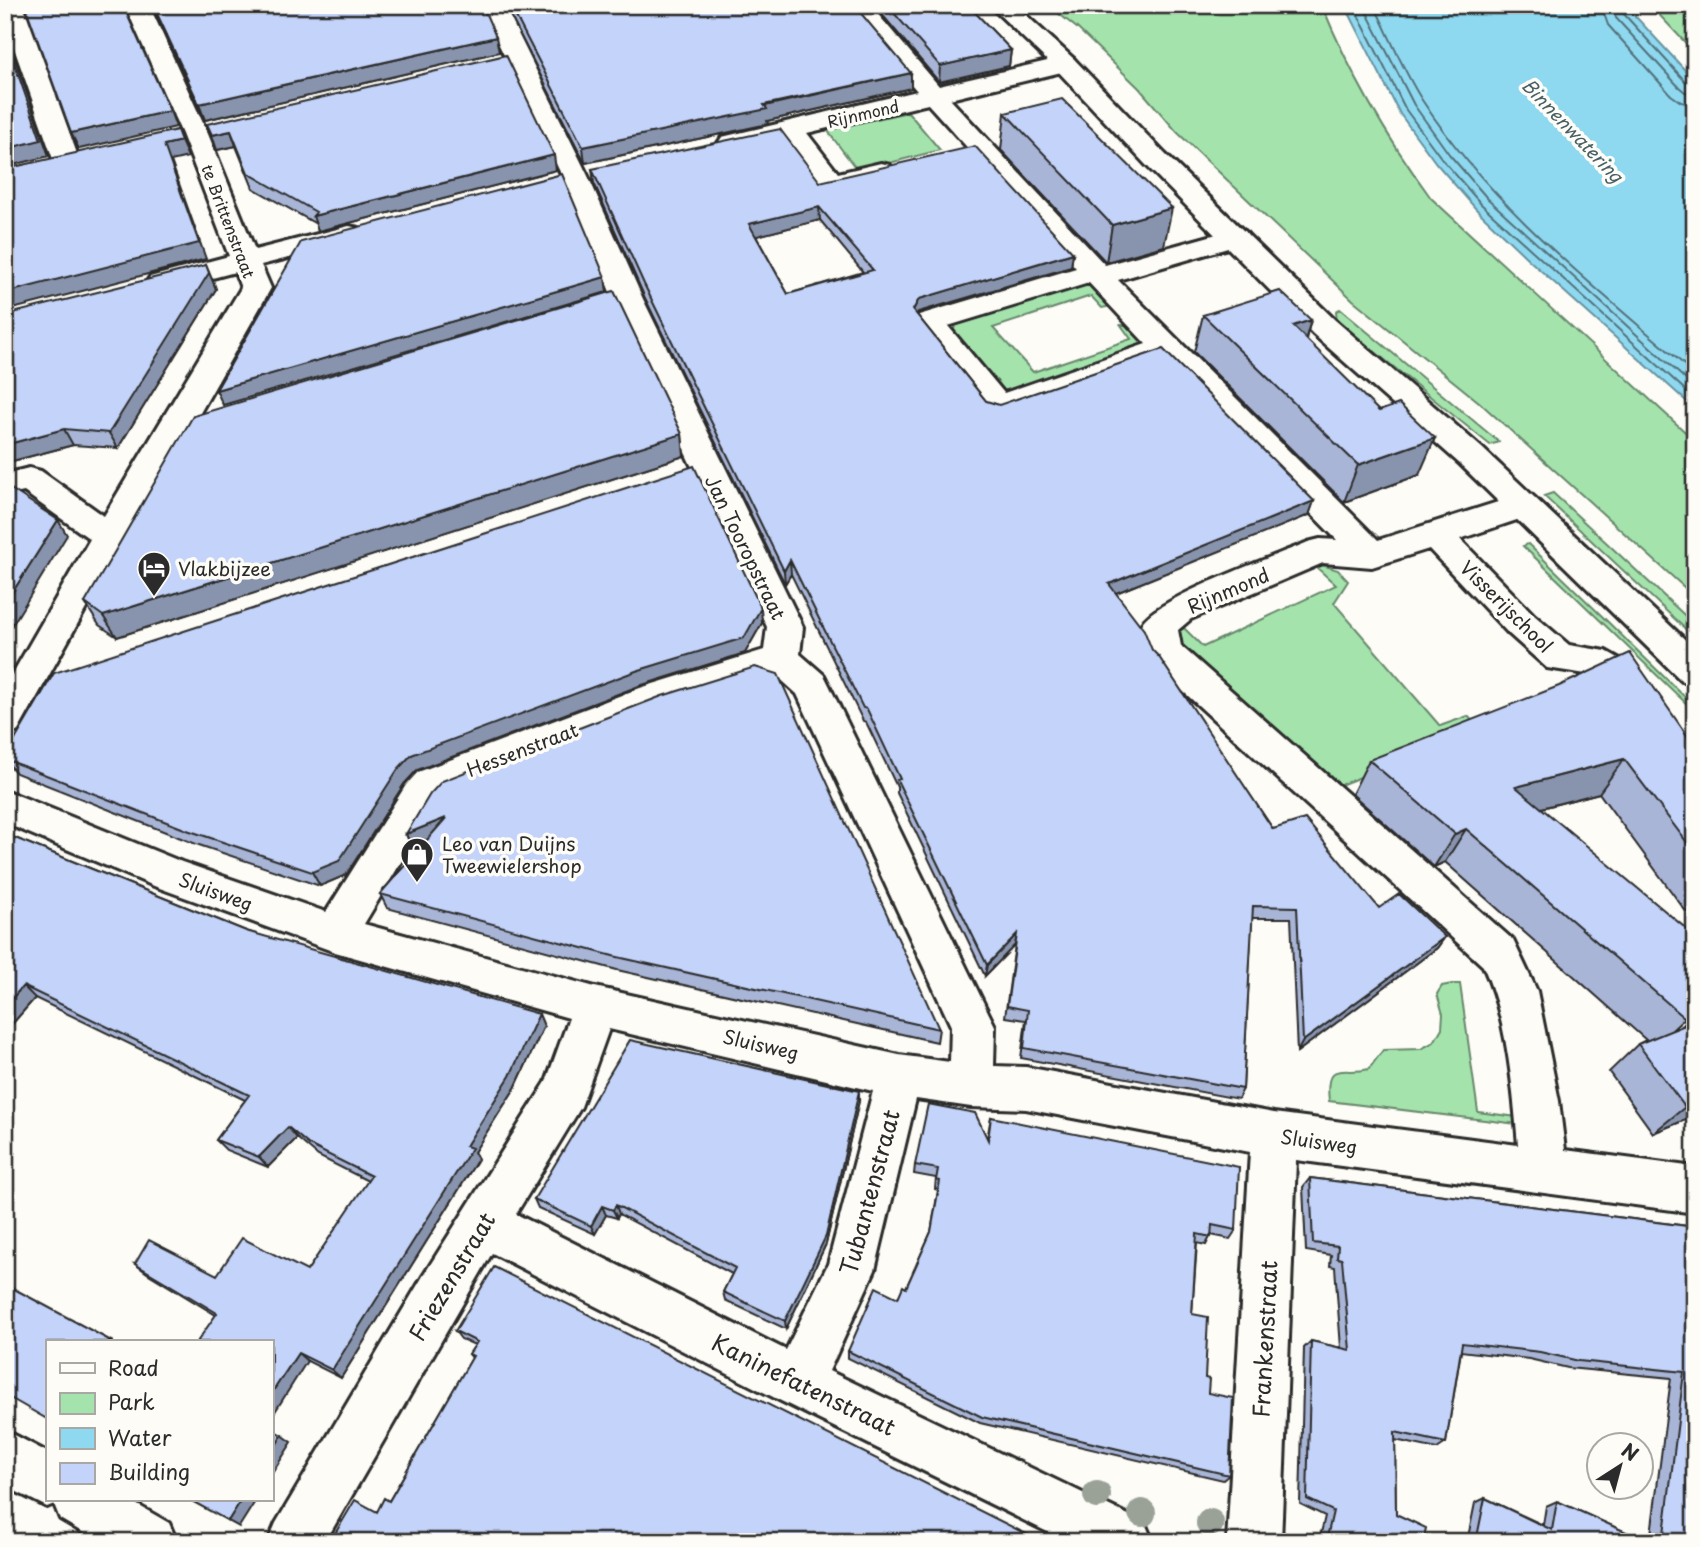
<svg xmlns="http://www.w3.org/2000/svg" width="1700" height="1547" viewBox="0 0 1700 1547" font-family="'Playpen Sans',sans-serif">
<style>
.green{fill:#a4e4ac;stroke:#68886c;stroke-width:2}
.water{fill:#8fd9f0;stroke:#6793a1;stroke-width:2}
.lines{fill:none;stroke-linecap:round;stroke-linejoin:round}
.shore{stroke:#53717a;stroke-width:2}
.minor-casing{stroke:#2b2b2b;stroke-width:6}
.tertiary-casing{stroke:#2b2b2b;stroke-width:6}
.minor{fill:#fdfcf7;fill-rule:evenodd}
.tertiary{fill:#fdfcf7;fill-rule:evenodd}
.tree{fill:#9aa298}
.wall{fill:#a8b5d6;stroke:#2b2b2b;stroke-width:2;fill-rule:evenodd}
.shaded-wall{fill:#8894ae;stroke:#2b2b2b;stroke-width:2}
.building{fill:#c3d3f9;stroke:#2b2b2b;stroke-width:2;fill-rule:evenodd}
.labels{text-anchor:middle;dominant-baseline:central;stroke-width:7;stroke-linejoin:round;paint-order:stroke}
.far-street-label{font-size:16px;fill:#2b2b2b;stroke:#fdfcf7}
.far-water-label{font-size:18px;font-style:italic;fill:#495f66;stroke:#fdfcf7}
.street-label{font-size:19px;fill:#2b2b2b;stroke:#fdfcf7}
.poi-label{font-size:19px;fill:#2b2b2b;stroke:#fdfcf7;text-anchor:start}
.near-street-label{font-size:23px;fill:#2b2b2b;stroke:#fdfcf7}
</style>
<rect width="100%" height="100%" fill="#fdfcf7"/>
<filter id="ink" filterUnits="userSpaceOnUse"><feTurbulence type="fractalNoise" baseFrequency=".0143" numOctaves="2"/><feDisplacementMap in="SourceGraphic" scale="14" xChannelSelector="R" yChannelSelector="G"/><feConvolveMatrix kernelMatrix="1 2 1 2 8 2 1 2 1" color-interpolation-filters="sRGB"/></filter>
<g filter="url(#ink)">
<path class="green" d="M1048,5H1322C1350,74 1387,138 1431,198L1695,441V597L1479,402L1353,300L1177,132L1139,88L1078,29Z
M1650,5H1695V53Z
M908,112L940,150L858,171L827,130Z
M1089,282L1108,302L1107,307L1102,308L1091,296L993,328L1033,372L1131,339L1121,325H1128L1151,346L1014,394L1003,392L951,334L957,323Z
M1340,309L1499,442L1490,445L1337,321L1336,311Z
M1553,493L1695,625V638L1544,496Z
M1528,544L1695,707V712L1523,546Z
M1322,565L1338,570L1348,581L1334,603L1440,726L1468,716L1480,730L1330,789L1175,650V634L1184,628L1203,647L1336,585L1316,567Z
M1452,984H1460L1478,1112L1517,1117L1518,1124L1329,1101C1324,1058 1344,1076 1369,1069L1383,1050L1421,1049L1434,1042L1442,1028L1443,1014L1437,994L1442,986Z"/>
<path class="water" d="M1345,5H1625L1695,81V409L1529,260L1476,209L1436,163L1400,114Z"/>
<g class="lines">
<path class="shore" d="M1353,5L1406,110L1442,159L1481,204L1695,399
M1363,5L1414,105L1449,154L1487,198L1695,388
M1374,5C1390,37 1403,70 1422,100C1492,208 1599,290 1695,374
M1601,5L1608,25L1671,95L1681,102L1695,105
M1612,5L1616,18L1679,87L1685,92L1695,94
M1621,5L1623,13L1685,81L1695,85"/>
<defs>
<path id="minor" d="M5,5H23L80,162L76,168L67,170L58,168L54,162L5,22Z
M125,5H149L208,134L255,250L349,226L359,228L363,234L359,240L261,265L271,288L188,434L124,540L18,731L5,736V687L90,539L24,492L5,496V474L29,468L41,471L104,516L241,288L235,272L160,292L150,289L146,283L150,277L229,256L182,134Z
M480,5H504L588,176L643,299L803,627L800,654L824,675L829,685L988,1012L995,1026L994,1066L1026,1067L1274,1113L1518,1145C1513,1087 1507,1018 1483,966L1151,662C1146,653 1139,636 1141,626C1146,601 1281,554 1308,542L1320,539L1337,540L1161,360L1009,413L998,416L987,413L914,322L919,315L1076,268L928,104L807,133L838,173L881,163L890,165L894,171L890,177L831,191L821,189L784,138L731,151L722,149L718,143L722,137L917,91L845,5H870L939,86L1065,57L1074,59L1077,64L1074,69L950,99L1105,265L1235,229L1245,231L1249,237L1245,243L1118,280L1378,540L1523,494L1535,498L1540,506L1535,514L1460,539L1534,615L1569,645L1606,651L1638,669L1695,751V798L1681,793L1612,689L1586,674L1547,668L1508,633L1429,549L1372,567L1323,563L1191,619L1178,630L1181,646L1513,940L1537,991L1559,1101L1565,1150L1695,1167V1213L1296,1160L1281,1542H1227L1250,1152L1026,1109L971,1107L916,1099L875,1270L829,1371L1145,1523L1153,1542H1068L779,1400L492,1253L325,1542H268L276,1523L423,1276L546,1082L569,1018L335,952L154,886L5,823V790L182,862L326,912L406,785L418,772L640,688L764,650L767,627L613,299L562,176ZM1089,283L1146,344L1004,393L948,326ZM775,674L797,694L951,1026L950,1062L899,1055L595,987L364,924L434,807L446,794L664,709ZM609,1029L873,1091L828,1264L786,1350L516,1214L581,1107Z
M5,1430L47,1452V1500H129L169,1523L177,1542H99L60,1519L54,1504L47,1507L5,1486Z"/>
<path id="tertiary" d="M989,5H1015L1074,59L1165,154L1335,320L1482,448L1695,649V685L1682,681L1460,464L1313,334L1147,166L1056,69Z"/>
</defs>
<use href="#minor" class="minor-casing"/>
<use href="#tertiary" class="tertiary-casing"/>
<use href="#minor" class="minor"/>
<use href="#tertiary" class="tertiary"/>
</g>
<g class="tree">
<circle cx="1097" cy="1495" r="14"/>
<circle cx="1142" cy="1513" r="14"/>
<circle cx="1210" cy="1523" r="14"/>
</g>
<path class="wall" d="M152,5H282L267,9L499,52L205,120Z
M505,5H740L911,73V88L767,121L768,124L585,163Z
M874,5H968L1011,50L1009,66L939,82Z
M1005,113L1164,246L1106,262L1001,150Z
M207,124L556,170L318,231L316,224L253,188L236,146L217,150Z
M592,169L820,182L1073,253L1071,267L918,312L917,315L986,401L1314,501L1309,515L1116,593L1152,650L1273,829L1379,908L1445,937L1437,948L1297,1052L1291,918H1252L1243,1089L1238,1099L1021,1058L1026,1020L1005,1017L1015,945L985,976L897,793V787L866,722L863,721L791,574L785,584L645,298L594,183ZM820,220L863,272L788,294L756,236Z
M213,280L216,289L118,448L73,445L5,463Z
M1203,315L1311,320L1306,339L1419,475L1344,502L1194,352Z
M682,434L684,456L117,637L99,625L85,603Z
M762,623L745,653L639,686L417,770L404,784L346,875L320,886L196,844L16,773L5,760V757Z
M1695,747V924L1599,793L1542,808L1685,1018L1672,1030L1681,1027L1687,1021L1695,1017V1116L1653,1133L1609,1072L1638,1044L1646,1040L1445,862L1434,867L1352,794L1369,760Z
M5,834L246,931L544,1026L515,1088L474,1152L478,1159L341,1378L216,1315L147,1273L135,1264L217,1275L307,1271L368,1181L318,1156L297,1138L268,1167L226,1150L216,1140L245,1100L35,998L5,1032Z
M406,834L939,1029L937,1042L617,970L387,908L380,894L423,844L412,848Z
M859,1101L826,1244L786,1329L725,1300L723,1292L732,1274L619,1214L617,1218L606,1215L595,1234L538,1208L534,1199Z
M991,1117L1236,1230L1230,1239L1211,1235L1206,1245L1197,1243L1192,1314L1208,1393L1229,1475L1223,1480L980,1423L848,1358V1351L906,1288L931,1232L938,1190L935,1189L936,1178L914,1174L915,1165L987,1139Z
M1310,1178L1695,1227V1542H1650L1671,1378L1568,1368L1529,1359L1461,1351L1446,1443L1437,1449L1395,1440L1396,1514L1423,1542H1319L1325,1516L1300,1504L1304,1348L1311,1341L1341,1348L1335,1267L1330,1266L1331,1255L1306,1251L1303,1187Z
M455,1331L1042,1542L377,1512L389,1501L472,1358L469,1354L475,1345L461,1339Z
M1485,1498L1543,1525L1546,1506L1557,1501L1648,1542H1467L1475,1503Z"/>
<path class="shaded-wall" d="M258,5H282L266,9Z
M5,31L49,156L5,167Z
M496,37L499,52L205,120L199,104Z
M1011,50L1009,66L939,82L940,66Z
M911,73V88L767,121L768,124L585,163L583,147Z
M170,111L176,127L79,149L71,133Z
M231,131L236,146L217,150L212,135Z
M181,141L188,157L171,161L206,259L5,311V293L164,145Z
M554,155L556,170L318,231L313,216Z
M819,207L820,220L749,238V224Z
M1172,208L1164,246L1106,262L1112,225Z
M1073,253L1071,267L918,312L912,324L913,310L919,299Z
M206,265L216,289L118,448L109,433Z
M605,277L607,292L223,405L216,390Z
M1311,320L1300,358L1293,326Z
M64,429L73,445L5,463V445Z
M682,434L684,456L117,637L103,616Z
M1435,438L1419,475L1344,502L1358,465Z
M1314,501L1309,515L1106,597L1109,584Z
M58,520L67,535L5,637V604Z
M790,560L791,574L785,584L784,571Z
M761,608L762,623L745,653L639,686L417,770L404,784L346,875L320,886L312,872L398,769L411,755Z
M1624,759L1599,793L1495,820L1516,787Z
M446,818L452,832L412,848L406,834Z
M1466,829L1445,862L1434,867L1455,834Z
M1017,934L1015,945L985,976L987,965Z
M1445,937L1437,948L1297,1052L1303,1041Z
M23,986L35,998L5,1032V1006Z
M539,1014L544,1026L515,1088L474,1152L478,1159L341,1378L332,1370L466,1146Z
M859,1091V1101L826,1244L786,1329L785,1321Z
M1695,1103V1116L1653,1133L1685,1107Z
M288,1127L297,1138L268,1167L259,1157Z
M616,1205L619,1214L617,1218L613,1210Z
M602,1206L606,1215L595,1234L591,1226Z
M298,1353L307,1361L271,1418V1394Z
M282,1435L292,1442L271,1475V1453Z
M241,1500H256L239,1527L228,1521Z
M5,1530L25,1542H8L5,1540Z"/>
<path class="building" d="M25,5H123L170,111L71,133Z
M153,5H260L261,7L272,10L294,5H482L496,37L199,104Z
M510,5H740L743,6L748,5H854L911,73L764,105L767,109L583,147Z
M887,5H968L1011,50L940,66Z
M5,37L41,140L5,149Z
M506,55L554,155L313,216L316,212L248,173L231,131L212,135L207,124Z
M1062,99L1172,208L1112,225L1005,113Z
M780,129L820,182L975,146L1073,253L919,299L913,310L986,401L999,405L1163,349L1314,501L1109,584L1144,630L1152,650L1159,657L1273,829L1305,819L1379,908L1399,894L1445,937L1303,1041L1297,907L1253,906L1243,1089L1024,1048L1028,1010L1007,1006L1017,934L987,965L897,780L900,779L867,709L863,708L790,560L784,571L644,284L592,169ZM819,207L873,270L788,294L749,224Z
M177,130L181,141L164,145L199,243L5,293V169Z
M562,174L605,277L216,390L301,242Z
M206,265L209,273L109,433L64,429L5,445V315Z
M614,291L682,434L103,616L85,603L193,416Z
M1280,291L1311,320L1293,326L1379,411L1399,404L1435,438L1358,465L1203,315Z
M694,466L761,608L744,638L636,671L411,755L398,769L339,861L312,872L187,830L5,759V757L54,673Z
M5,485L58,520L5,604Z
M1630,653L1695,747V853L1624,759L1516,787L1695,936V1001L1685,1018L1466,829L1455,834L1369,760L1559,686Z
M755,667L778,674L939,1029L613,956L380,894L446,818L406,834L430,794L442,781L662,696Z
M5,834L246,931L539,1014L510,1076L466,1146L472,1148L332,1370L298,1353L271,1394V1342H197L217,1313L135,1264L149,1240L217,1275L242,1238L307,1271L371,1176L309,1145L288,1127L259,1157L216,1140L249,1095L23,986L5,1006Z
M1695,1017V1103L1685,1107L1638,1044L1690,1023L1687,1021Z
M630,1040L859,1091L826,1236L785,1321L723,1292L735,1268L616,1205L613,1210L602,1206L591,1226L534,1199Z
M928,1104L975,1113L988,1140L991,1117L1239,1167L1236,1230L1212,1225L1211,1237L1197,1234L1192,1314L1208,1317L1205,1378L1209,1379L1208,1393L1233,1398L1229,1475L982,1417L848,1351L876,1287L898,1298L903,1286L906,1288L931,1232L940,1181L936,1180L938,1169L915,1165Z
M1310,1178L1695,1227V1542H1663L1684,1372L1579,1361L1540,1352L1462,1343L1446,1443L1395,1432L1396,1514L1426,1528L1423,1542H1326L1333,1511L1307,1499L1311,1341L1350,1350L1342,1259L1337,1258L1338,1246L1313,1243Z
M494,1267L1042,1542H330L355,1500L377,1512L384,1498L389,1501L473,1356L469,1354L477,1342L455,1331Z
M5,1284L113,1342H47V1419L5,1395Z
M271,1429L282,1435L271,1453Z
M1485,1498L1552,1530L1557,1501L1648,1542H1476Z
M190,1500H241L228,1521Z"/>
</g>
<defs>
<symbol id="hotel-pin" viewBox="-11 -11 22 30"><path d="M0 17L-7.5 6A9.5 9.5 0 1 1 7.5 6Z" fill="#2b2b2b" stroke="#fdfcf7"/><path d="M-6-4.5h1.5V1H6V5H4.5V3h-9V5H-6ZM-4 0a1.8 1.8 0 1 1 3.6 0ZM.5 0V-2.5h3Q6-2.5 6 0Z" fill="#fff"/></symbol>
<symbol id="shop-pin" viewBox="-11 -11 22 30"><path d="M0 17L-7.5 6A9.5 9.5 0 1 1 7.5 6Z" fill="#2b2b2b" stroke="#fdfcf7"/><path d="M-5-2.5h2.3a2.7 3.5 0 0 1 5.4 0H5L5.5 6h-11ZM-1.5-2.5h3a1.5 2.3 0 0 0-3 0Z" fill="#fff"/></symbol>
</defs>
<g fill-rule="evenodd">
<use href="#hotel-pin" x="135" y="549" width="38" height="52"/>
<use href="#shop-pin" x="398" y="835" width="38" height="52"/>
</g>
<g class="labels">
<g class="far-street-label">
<text transform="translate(863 113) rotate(-13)">Rijnmond</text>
<text transform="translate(229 221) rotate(69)">te Brittenstraat</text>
</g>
<g class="far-water-label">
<text transform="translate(1573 130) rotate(46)">Binnenwatering</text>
</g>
<g class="street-label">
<text transform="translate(746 547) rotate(64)">Jan Tooropstraat</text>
<text transform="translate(1228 590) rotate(-23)">Rijnmond</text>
<text transform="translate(1507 606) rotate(45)">Visserijschool</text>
<text transform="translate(522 749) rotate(-21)">Hessenstraat</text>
<text transform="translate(216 891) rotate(20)">Sluisweg</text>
<text transform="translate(761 1044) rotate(13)">Sluisweg</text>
<text transform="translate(1319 1141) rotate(8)">Sluisweg</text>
</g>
<g class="poi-label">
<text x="178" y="568">Vlakbijzee</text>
<text x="442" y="843">Leo van Duijns<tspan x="442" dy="22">Tweewielershop</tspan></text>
</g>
<g class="near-street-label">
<text transform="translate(869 1192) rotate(-75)">Tubantenstraat</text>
<text transform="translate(451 1276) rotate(-59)">Friezenstraat</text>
<text transform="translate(1264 1339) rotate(-87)">Frankenstraat</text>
<text transform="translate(804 1384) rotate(26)">Kaninefatenstraat</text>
</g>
</g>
<rect width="1700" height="1547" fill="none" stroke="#fdfcf7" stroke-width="28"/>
<rect x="14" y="14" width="1672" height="1519" fill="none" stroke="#2b2b2b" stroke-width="2.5" filter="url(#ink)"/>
<rect x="46" y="1340" width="228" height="161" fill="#fdfcf7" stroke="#a9a8a5" stroke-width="2"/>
<rect x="60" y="1363" width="35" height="10" fill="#fdfcf7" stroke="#a9a8a5" stroke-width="2"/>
<text x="108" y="1376" font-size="21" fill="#2b2b2b">Road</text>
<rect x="60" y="1393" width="35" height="21" fill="#a4e4ac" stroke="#a9a8a5" stroke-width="2"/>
<text x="108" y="1410" font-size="21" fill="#2b2b2b">Park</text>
<rect x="60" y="1428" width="35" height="21" fill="#8fd9f0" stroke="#a9a8a5" stroke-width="2"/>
<text x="108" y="1446" font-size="21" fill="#2b2b2b">Water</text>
<rect x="60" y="1463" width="35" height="21" fill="#c3d3f9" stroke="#a9a8a5" stroke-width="2"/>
<text x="108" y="1480" font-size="21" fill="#2b2b2b">Building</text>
<g transform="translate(1620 1466) rotate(36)"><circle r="33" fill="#fdfcf7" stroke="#a9a8a5" stroke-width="2"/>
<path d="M0-5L12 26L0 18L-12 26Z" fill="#2b2b2b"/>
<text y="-10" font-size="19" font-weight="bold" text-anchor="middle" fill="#2b2b2b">N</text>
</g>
</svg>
